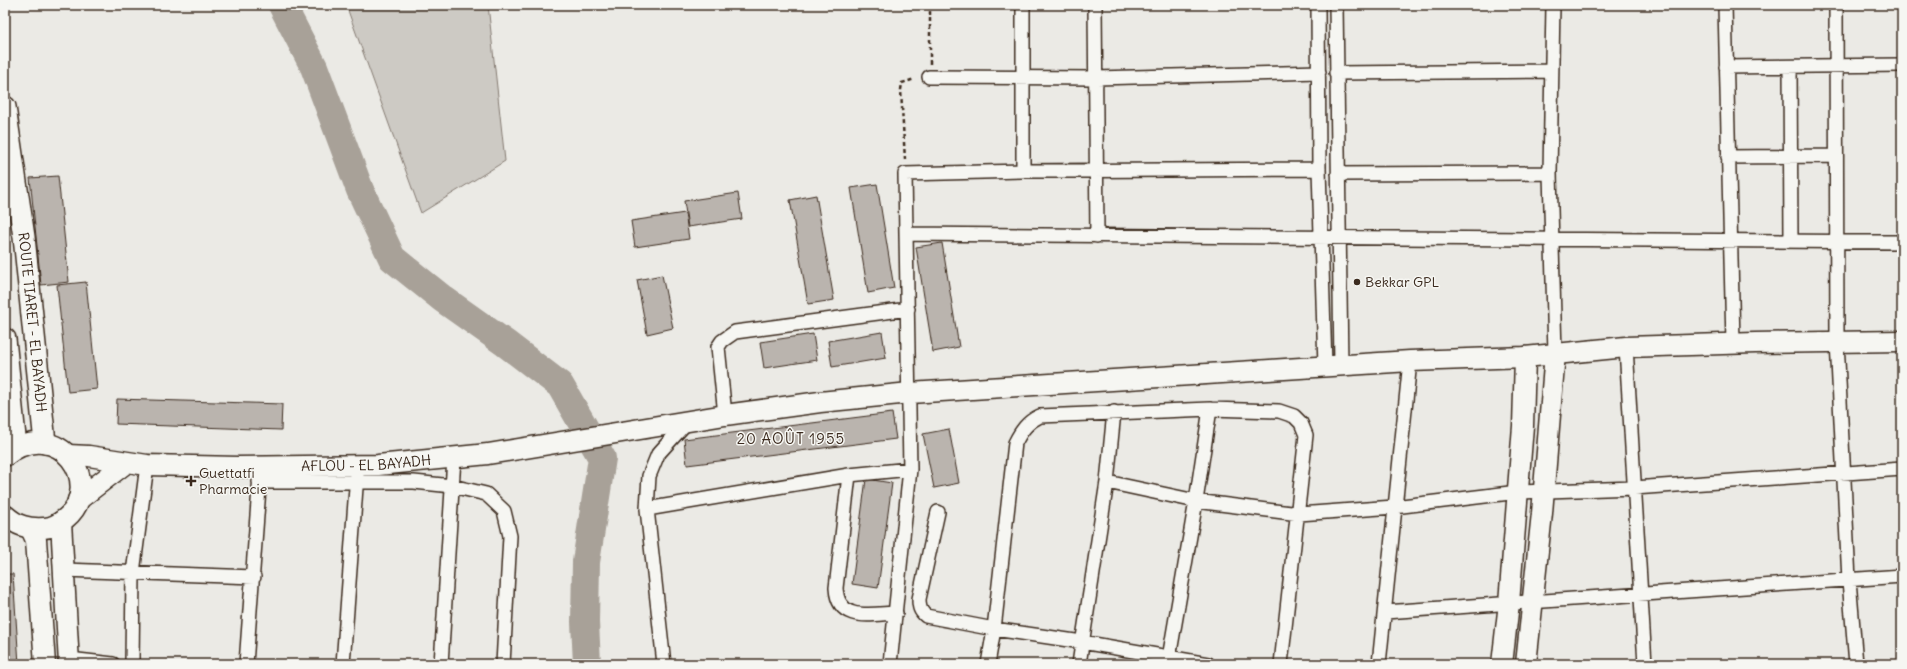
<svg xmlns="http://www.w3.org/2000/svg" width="1907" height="669" viewBox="0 0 1907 669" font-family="Delius,sans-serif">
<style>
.green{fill:#cdcac4;stroke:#847a71}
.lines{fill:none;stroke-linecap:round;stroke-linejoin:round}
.river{stroke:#a8a198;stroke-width:28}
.building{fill:#bab4ae;stroke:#3b2a1e}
.minor-casing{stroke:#3b2a1e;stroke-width:16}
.primary-casing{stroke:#3b2a1e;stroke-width:23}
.trunk-casing{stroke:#3b2a1e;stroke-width:24}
.path{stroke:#3b2a1e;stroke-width:2.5;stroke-dasharray:4 3;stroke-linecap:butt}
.minor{stroke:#f6f6f2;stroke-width:13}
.primary{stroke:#f6f6f2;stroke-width:20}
.trunk{stroke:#f6f6f2;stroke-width:21}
.poi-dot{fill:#3b2a1e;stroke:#f6f6f2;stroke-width:1.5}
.labels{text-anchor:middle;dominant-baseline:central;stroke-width:3;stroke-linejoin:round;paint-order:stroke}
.poi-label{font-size:14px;fill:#3b2a1e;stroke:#f6f6f2;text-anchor:start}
.street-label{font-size:14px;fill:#3b2a1e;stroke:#f6f6f2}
.neighbourhood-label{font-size:15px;letter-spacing:1px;fill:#3b2a1e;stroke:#f6f6f2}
</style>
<rect width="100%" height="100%" fill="#ebeae5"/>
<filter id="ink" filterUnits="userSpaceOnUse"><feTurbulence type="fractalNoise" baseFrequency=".025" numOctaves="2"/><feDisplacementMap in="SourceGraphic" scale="8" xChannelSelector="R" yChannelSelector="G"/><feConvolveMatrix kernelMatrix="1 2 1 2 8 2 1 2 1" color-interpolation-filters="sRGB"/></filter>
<g filter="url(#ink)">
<path class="green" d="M346,5H488L505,161L421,213Z"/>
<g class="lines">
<path class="river" d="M282,5L314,67L360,190L392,258L443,299L505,343L560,385L602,458L586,562L585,622L587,664"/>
</g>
<path class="building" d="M58,176L69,282L41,285L30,178Z
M877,184L894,288L868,293L851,188Z
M738,193L742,219L688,227L684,201Z
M816,195L834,300L808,304L790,200Z
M685,213L689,239L635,247L631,221Z
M942,243L959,347L933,352L916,247Z
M662,275L673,328L647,334L637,280Z
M86,282L97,389L68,392L57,285Z
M882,332L886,358L832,367L828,341Z
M813,334L817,360L764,368L760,342Z
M117,399L282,404L281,430L116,424Z
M892,413L896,439L687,465L684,439Z
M949,429L959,483L934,488L923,434Z
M866,479L892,483L878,588L852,584Z
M5,574H13L19,664H5Z"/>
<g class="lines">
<defs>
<path id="minor" d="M1095,5L1097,236
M1318,5L1319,169L1325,366
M1336,5L1341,365
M1553,5L1550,173L1555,353
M1725,5L1733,343
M1836,5L1837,341L1849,580L1856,664
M1726,67L1902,65
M1790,67L1791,241
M1336,73L1551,71
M929,77L1096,78L1319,72
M1728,157L1836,156
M1023,171V5
M1338,174L1550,173
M906,234L1902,242
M1626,347L1645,664
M725,415L718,347L722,341L735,332L908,309
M849,475L836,588C838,623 871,614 896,613
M259,482H414L452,486L486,494L504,511L510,536L503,664
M1107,482L1196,501L1299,514L1394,507L1518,492L1634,488L1902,469
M647,509L849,475L910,469
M938,512L919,599C919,607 920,611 926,616L994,629L1082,642L1208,664
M64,570L254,577
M1385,612L1902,576
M69,659L113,664
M132,664L133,573L147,465
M246,664L260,475
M343,664L357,474
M441,664L454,458
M664,664L647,509L649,476L658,454L688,421
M890,664L910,469L905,174L1023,171L1319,169
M988,664L994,629L1015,443C1021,431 1027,422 1040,416L1210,409L1279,411L1294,416L1301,423L1306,435L1281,664
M1079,664L1107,482L1114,412
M1168,664L1196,501L1210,409
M1379,664L1410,361"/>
<g id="primary">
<path id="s1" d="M68,455L89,456L147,465L238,467L378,465L488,454L725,415L820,402L910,393L1410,361L1525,357L1626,347L1755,343L1902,341"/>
<path d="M5,456C60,413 105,486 66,518C60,523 52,528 44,528C28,529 17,526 5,515"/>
<path d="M78,500L126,463"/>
<path d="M61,522L69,664"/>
<path d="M31,529L36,540L45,664"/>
<path d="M1502,664L1509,603L1523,426L1525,357"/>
<path d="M1526,664L1542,513L1555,353"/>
</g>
<g id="trunk">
<path id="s2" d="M5,107L24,237L45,443"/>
<path d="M5,339L16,447"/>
</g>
</defs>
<use href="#minor" class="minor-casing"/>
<use href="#primary" class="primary-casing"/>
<use href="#trunk" class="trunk-casing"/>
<path class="path" d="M930,64V5
M905,160L901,90L902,83L915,79"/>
<use href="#minor" class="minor"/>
<use href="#primary" class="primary"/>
<use href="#trunk" class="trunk"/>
</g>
</g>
<g class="poi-dot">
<circle cx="1357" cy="282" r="4"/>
<path d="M189 475h4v4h4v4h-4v4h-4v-4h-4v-4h4z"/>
</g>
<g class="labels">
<g class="poi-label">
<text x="1365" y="282">Bekkar GPL</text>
<text x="199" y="473">Guettatfi<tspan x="199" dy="16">Pharmacie</tspan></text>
</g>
<g class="street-label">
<text stroke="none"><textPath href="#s2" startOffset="217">ROUTE TIARET - EL BAYADH</textPath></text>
<text stroke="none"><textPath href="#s1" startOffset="299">AFLOU - EL BAYADH</textPath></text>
</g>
<g class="neighbourhood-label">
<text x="791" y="438">20 AOÛT 1955</text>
</g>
</g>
<rect width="1907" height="669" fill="none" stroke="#f6f6f2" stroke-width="20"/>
<rect x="10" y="10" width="1887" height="649" fill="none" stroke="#3b2a1e" stroke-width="1.5" filter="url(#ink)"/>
</svg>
